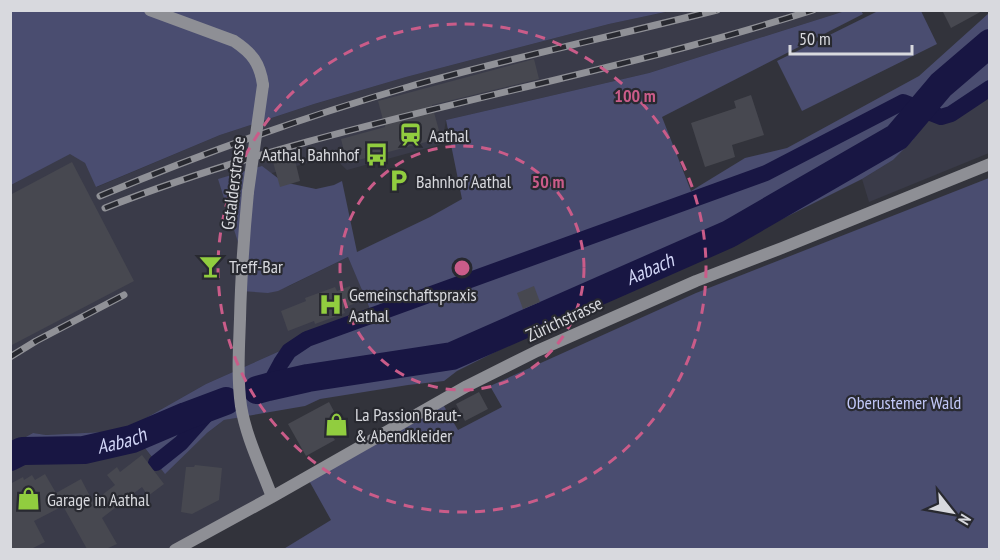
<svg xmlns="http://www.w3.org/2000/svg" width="1000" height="560" viewBox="0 0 1000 560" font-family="'PT Sans Narrow',sans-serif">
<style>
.built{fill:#3a3b49}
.green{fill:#4a4d70}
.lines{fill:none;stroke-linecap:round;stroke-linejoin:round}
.canal{stroke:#181643;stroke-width:16}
.river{stroke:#181643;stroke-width:28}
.building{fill:#474850}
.secondary{stroke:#8e8f95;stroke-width:12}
.rail-casing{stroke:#909197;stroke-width:7}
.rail{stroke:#282930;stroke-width:4.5;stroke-dasharray:14;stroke-linecap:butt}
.secondary-bridge{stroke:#8e8f95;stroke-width:12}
.ring{fill:none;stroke:#ca5c89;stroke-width:3;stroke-dasharray:10 8}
.labels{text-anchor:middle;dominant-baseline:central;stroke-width:4.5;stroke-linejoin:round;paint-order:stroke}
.poi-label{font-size:18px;fill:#d8d9de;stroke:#282930;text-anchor:start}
.street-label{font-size:18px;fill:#d8d9de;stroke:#282930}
.park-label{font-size:18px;fill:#c2c8f8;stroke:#282930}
.water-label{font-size:20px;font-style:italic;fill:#d1d5f6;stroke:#282930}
.centre{fill:#ca5c89;stroke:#282930;stroke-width:3}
.ring-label{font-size:18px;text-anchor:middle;font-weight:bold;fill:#ca5c89;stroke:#282930;stroke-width:4.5;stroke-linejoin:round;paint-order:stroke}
</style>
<rect width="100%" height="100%" fill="#32333b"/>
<path class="built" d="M670,11H845L649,73L446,120L442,144L347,170L332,156L265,175L219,179L242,255L268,293L289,286L348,257L374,316L307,339L206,384L123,431L46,435L33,433L11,445V185L70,153L85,163L97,187L220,135L314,104L406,77L609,24Z
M989,92V153L869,202L862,179L893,160L913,140L929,116L942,120L955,116Z
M243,416L272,497L175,549L11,550V469L24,462L114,457L145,448L156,463L207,433L224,420Z"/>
<path class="green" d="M880,10L921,11L937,44L802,111L777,61Z
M10,11H670L609,24L406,77L314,104L220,135L96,187L85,163L70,154L11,185Z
M845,11H861L863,14L662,117L691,191L745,158L787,148L919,76L989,13V92L955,116L942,120L929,116L913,140L893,160L862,179L766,227L738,243L505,347L457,371L444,381L408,385L320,399L305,406L224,420L207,433L165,474L145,448L114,457L24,462L11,469V445L33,433L46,435L123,431L206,384L307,339L373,316L348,257L278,291L268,293L241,291L242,255L218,179L262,166L283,182L316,189L334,185L342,181L357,252L430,217L462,199L446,120L649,73Z
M989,178V549L282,550L331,520L307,477L441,401L458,430L502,407L490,386L696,293Z"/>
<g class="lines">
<path class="canal" d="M268,387L281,363L289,351L307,339L766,173L903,102L941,117L951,114L990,88
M156,463L181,443L215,405"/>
<g class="river">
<path id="s1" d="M257,390L268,387L308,378L452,356L729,234L897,137L941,85L990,43"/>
<path id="s2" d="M10,457L22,451L84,450L132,439L186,416L226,401"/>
</g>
</g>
<path class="building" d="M942,10H984L951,28Z
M534,59L539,79L432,105L441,138L347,163L341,139L385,127L378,101Z
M751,95L764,135L732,145L735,157L705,167L691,123L736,108L734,101Z
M294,156L300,181L280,187L273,162Z
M72,162L134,281L10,346V195Z
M350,286L356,303L343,308L345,313L315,324L314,321L288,331L281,311L306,301L305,298L335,287L337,291Z
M534,286L540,302L523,309L517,293Z
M479,392L488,409L465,421L456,404Z
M329,402L344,430L332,436L335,440L306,456L288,424Z
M142,455L164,484L148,496L142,487L102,518L117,544L106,549H87L63,506L34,521L45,542L31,549H10V484L23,477L24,480L32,475L35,480L45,474L56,493L81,479L93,502L115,485L107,475L117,467L120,472Z
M195,465L222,468L219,500L192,514L181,512L186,467H194Z"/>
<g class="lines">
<path class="secondary" d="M150,10L234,41C252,53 260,63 263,85
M248,192C244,234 241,277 240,319C239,348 237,378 241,406C246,437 261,467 272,497
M175,550L272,497L467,386L537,351L696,281L782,248L990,164"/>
<defs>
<path id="rail" d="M100,196C201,154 303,117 408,87C510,58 614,36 717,10
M105,208C334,118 580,85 813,10
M10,357L36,341L124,295"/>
</defs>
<use href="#rail" class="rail-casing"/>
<use href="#rail" class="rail"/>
<path class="secondary-bridge" d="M248,192L263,85"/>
</g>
<g class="ring">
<circle cx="462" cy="268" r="122"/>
<circle cx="462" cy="268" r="244"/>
</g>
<defs>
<symbol id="station-bare" viewBox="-9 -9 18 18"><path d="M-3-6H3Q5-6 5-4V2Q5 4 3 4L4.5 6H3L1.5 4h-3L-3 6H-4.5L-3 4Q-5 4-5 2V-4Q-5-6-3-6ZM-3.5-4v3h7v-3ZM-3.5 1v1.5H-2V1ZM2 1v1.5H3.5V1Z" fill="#91cd3f" stroke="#282930" stroke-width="2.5" paint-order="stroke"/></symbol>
<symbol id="bus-bare" viewBox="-9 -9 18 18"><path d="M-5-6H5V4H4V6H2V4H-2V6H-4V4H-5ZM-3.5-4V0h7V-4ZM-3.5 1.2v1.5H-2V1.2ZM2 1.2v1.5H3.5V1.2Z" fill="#91cd3f" stroke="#282930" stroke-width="2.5" paint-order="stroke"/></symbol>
<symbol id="parking-bare" viewBox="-9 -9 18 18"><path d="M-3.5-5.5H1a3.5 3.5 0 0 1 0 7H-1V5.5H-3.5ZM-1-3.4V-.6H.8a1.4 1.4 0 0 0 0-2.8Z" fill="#91cd3f" stroke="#282930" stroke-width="2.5" paint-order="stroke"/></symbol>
<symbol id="bar-bare" viewBox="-9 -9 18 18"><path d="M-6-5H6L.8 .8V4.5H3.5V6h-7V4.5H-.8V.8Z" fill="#91cd3f" stroke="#282930" stroke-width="2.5" paint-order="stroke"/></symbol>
<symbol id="hospital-bare" viewBox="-9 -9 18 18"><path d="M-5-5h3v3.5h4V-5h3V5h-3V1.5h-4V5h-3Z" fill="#91cd3f" stroke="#282930" stroke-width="2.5" paint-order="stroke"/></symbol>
<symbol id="shop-bare" viewBox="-9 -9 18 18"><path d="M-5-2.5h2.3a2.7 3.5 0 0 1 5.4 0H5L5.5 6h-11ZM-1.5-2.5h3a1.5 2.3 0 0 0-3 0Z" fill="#91cd3f" stroke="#282930" stroke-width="2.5" paint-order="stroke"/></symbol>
</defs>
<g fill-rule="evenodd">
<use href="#station-bare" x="394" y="118" width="33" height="33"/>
<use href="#bus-bare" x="360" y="138" width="33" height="33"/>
<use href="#parking-bare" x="382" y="164" width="33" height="33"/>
<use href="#bar-bare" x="194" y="250" width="33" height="33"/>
<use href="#hospital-bare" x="314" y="288" width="33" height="33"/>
<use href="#shop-bare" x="320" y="408" width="33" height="33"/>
<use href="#shop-bare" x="12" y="482" width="33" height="33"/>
</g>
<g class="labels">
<g class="poi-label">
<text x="429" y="135">Aathal</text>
<text x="359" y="154" text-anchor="end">Aathal, Bahnhof</text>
<text x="416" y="181">Bahnhof Aathal</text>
<text x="229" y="266">Treff-Bar</text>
<text x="349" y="294">Gemeinschaftspraxis<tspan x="349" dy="21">Aathal</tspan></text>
<text x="355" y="414">La Passion Braut-<tspan x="355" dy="21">&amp; Abendkleider</tspan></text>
<text x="47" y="499">Garage in Aathal</text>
</g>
<g class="street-label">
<text transform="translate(233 183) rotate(-83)">Gstalderstrasse</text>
<text transform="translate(564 319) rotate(-25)">Zürichstrasse</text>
</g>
<g class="park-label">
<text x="904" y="402">Oberustemer Wald</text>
</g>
<g class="water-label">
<text stroke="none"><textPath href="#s1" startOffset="414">Aabach</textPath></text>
<text stroke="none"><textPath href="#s2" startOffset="114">Aabach</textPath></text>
</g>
</g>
<circle cx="462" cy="268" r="9" class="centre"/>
<g class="ring-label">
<text x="635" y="102">100 m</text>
<text x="548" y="188">50 m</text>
</g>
<rect width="1000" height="560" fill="none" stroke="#d8d9de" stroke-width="24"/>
<g transform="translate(952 512) rotate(121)" stroke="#282930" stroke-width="4.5" paint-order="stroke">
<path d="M0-4.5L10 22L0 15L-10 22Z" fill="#d8d9de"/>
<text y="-9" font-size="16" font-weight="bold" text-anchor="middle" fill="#d8d9de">N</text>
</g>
<path d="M790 45v9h122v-9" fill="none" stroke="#d8d9de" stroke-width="3"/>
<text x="799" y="45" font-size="18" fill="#d8d9de" stroke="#282930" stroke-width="4.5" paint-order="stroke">50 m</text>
</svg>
